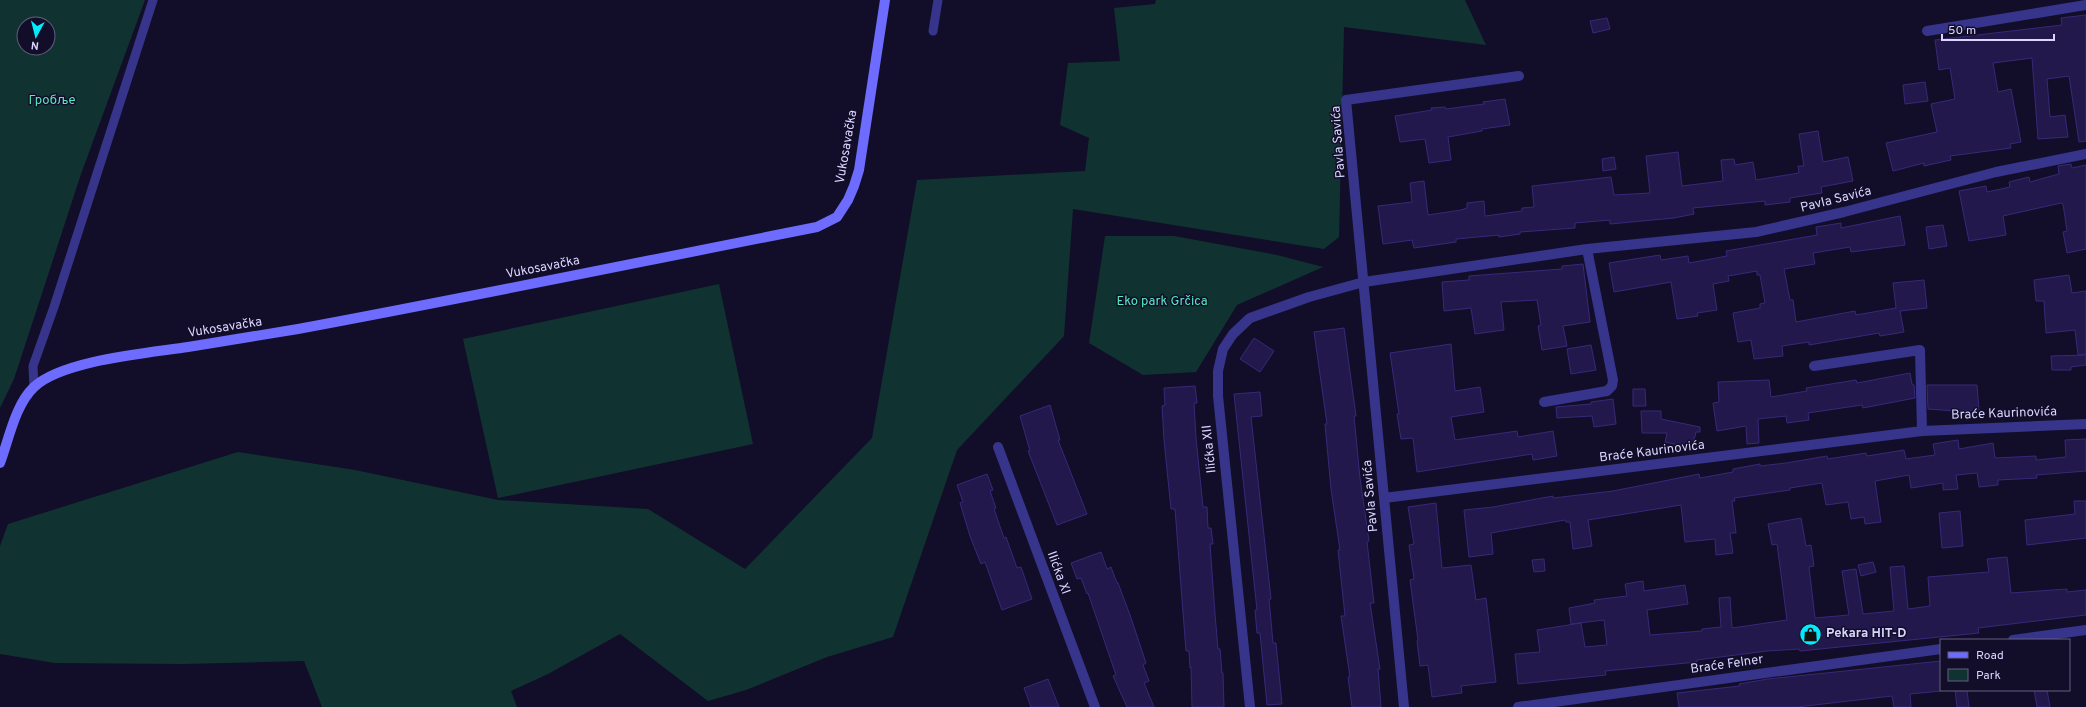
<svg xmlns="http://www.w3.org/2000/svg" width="2086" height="707" viewBox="0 0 2086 707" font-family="Overpass,sans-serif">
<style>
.green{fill:#103331;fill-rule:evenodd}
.building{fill:#22184b;stroke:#372979}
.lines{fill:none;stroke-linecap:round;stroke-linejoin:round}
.lane{stroke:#37358b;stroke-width:9}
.street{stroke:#37358b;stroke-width:10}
.secondary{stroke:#6e6cff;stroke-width:10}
.labels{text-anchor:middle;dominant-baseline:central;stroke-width:3;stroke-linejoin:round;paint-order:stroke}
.park-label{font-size:13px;fill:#58e9c2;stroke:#120e29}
.street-label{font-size:13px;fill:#d9d5ff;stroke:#120e29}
.poi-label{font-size:13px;font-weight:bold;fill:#d9d5ff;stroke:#120e29;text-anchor:start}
</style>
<rect width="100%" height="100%" fill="#120e29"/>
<path class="green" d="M0,0H145L81,174L14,379L0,408ZM24,24H48V48H24Z
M1156,0H1465L1486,45L1344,27L1339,237L1324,249L1073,209L1064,336L957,450L893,637L827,657L746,690L708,701L620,634L548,674L511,691L517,707H322L304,661L183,664L55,663L0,654V546L8,524L238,452L355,470L498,500L648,509L745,569L872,438L917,180L1085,171L1089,138L1060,125L1068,63L1120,61L1114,8L1155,4Z
M1105,236H1174L1277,255L1323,267L1237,305L1196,372L1143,375L1089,343Z
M719,284L753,444L498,498L463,339Z"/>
<path class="building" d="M2086,15V141L2079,142L2069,76L2047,79L2050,117L2065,115L2068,137L2038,139L2032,58L1993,63L1998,92L2011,89L2021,142L2010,144L2011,148L1950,156L1951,160L1924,166V163L1893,171L1886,143L1937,132L1931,104L1955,99L1950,68L1939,70L1935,40L2062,25L2061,18Z
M1607,18L1610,29L1593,33L1590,21Z
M1925,82L1928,101L1905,104L1903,85Z
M1505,99L1510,125L1482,129V131L1448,137L1451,160L1429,163L1425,139L1400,142L1395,116L1432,110L1431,108L1445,107L1446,109L1484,104L1483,102Z
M1818,131L1823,162L1848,157L1853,181L1821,187L1822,193L1790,198V202L1765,205V201L1693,208L1694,214L1674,218L1610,224V220L1575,223V228L1520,232V234L1499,237V235L1456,239V242L1414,248L1412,240L1383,244L1378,206L1412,202L1410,183L1424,181L1428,215L1461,210L1467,208V203L1484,201L1485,216L1522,211V208L1534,207L1532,186L1611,177L1614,195L1650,193L1646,156L1678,152L1682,186L1723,181L1721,160L1734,159L1735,165L1753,162L1756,180L1799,173L1798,166H1804L1799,134Z
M1614,157L1616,169L1603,171L1602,159Z
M2071,164L2072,168L2086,165V249L2067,253L2063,232L2067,231L2063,204L2061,203L2003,216L2006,235L1969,241L1959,191L1986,186L1987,192L2010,187L2009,182L2029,177L2030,182L2059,174L2058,166Z
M1900,216L1905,245L1851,252L1850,247L1813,253L1815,264L1784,269L1790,300H1793L1796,322L1855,311L1856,315L1896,308L1893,283L1924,280L1927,308L1900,311L1904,332L1880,336L1879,333L1809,345V342L1782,346L1783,356L1754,359L1751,340L1738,342L1733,313L1760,308V304L1765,303L1760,275H1757V271L1728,276L1729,281L1713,284L1717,310L1697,313L1698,316L1677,319L1671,282L1614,292L1609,263L1660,255L1661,260L1688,256L1689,263L1727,256L1726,251L1817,235L1816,227L1841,223V228Z
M1943,225L1947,246L1929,249L1926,227Z
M1583,264L1590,322L1563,326L1567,346L1542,350L1538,326L1541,325L1537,300L1501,302L1504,330L1475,334L1471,308L1444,311L1442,282L1469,280V276L1562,269V266Z
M2069,275L2072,293L2086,291V354L2078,355L2075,330L2046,333L2044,301H2036L2034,280Z
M1344,328L1356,416H1354L1360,478L1369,541L1367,542L1374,603H1370L1380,669H1378L1381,707H1352L1348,677H1350L1341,616H1345L1338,550H1340L1331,489L1325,424H1327L1314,332Z
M1254,338L1274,351L1260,372L1240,359Z
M1451,344L1455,391L1480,387L1484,412L1451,417L1455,440L1517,431L1518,437L1553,431L1557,456L1533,460L1532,454L1417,472L1413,438L1401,439L1397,414H1399L1390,353Z
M1591,345L1596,370L1571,374L1567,349Z
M2086,355V365L2071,367V370H2052L2051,356Z
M1910,373L1912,384L1914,385L1915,398L1863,408L1862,405L1808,413L1809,420L1787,423L1786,416L1758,419L1759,443L1747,444L1746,426L1717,431L1713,403L1719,402L1718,382L1769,380L1771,397L1807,391L1806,388L1856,380L1857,383Z
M1927,385H1977L1979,410L1955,411L1928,409Z
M1195,386L1197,403H1194L1196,438L1203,507H1207L1208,528H1211L1213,544H1210L1215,614L1218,649H1220L1222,673H1223L1224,707H1192L1191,667L1190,668L1189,651H1186L1175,509H1171L1164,440L1162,406L1165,405L1164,388Z
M1633,389H1645L1646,406H1633Z
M1260,392L1262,416L1251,417L1271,599H1269L1273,643H1276L1282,704L1267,705L1260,633H1257L1255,610H1257L1234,394Z
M1613,399L1616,424L1594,427L1592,416L1557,418L1556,407L1591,404V402Z
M1050,405L1060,440H1058L1087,514L1057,525L1028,451H1030L1020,416Z
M1641,411H1661V419L1700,427V432H1696L1692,448L1665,442L1667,433H1642Z
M2086,439V471L2036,475L2037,478L1998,480V485L1979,487L1977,473L1956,475L1958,489L1943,490V483L1911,488L1909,475L1875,481L1881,522L1865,524L1864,517L1851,519L1848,502L1826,505L1822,483L1790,488V490L1734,498L1735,501H1732L1736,533H1730L1733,553L1716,555L1715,539L1685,542L1681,505L1588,520L1592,546L1573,549L1570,522H1566L1565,520L1491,533L1493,554L1469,557L1464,510L1493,507L1553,496V498L1613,491L1699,474L1700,478L1733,472V469L1760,464V466L1786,463L1827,456L1828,459L1866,453L1867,456L1904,450L1906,459L1935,455L1933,444L1958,440L1959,449L1993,443L1995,458L2036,456V460L2066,457L2065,440Z
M987,474L993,490L990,491L996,508L994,509L1004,538L1006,537L1017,568L1021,567L1032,599L1002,610L985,562L981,564L970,536L960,503L963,502L957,485Z
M2074,501H2086V538L2027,545L2025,520L2075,514Z
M1436,503L1442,568L1471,565L1476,600L1486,598L1496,682L1461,686L1462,693L1432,697L1428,665L1420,666L1417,641L1418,640L1410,580L1414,579L1409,545L1414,544L1408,507Z
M1960,511L1963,546L1942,548L1939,513Z
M1801,518L1806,546L1811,545L1814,566L1809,567L1815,618L1849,615L1842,571L1856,569L1863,614L1894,611L1890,567L1904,566L1908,609L1930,606L1928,577L1989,572L1987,559L2007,557L2011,593L2067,589V592L2086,590V615L1978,628L1979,633L1800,651L1799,649L1767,651L1697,660V662L1605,671L1606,675L1518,684L1515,654L1540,652L1537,630L1581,623L1585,647L1607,645L1604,620L1571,624L1569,608L1595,603L1594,600L1627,596L1625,584L1643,581L1644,591L1685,585L1688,604L1647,610L1650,635L1702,631V629L1721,627L1719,598L1730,597L1732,628L1787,620L1777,544L1772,545L1768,524Z
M1101,552L1107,569L1111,567L1117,583H1118L1130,615L1146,663L1143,665L1149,681L1144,683L1154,707H1127L1113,676L1116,675L1088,593L1087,594L1081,578L1077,579L1071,563Z
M1544,559L1545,571L1534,572L1532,560Z
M1873,562L1876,572L1861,576L1858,565Z
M1941,661V691L1910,694L1911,707H1894L1892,696L1797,707H1679L1677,693L1740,686L1739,684L1768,679Z
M1048,679L1059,707H1031L1024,688Z
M1955,690H1967L1969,707H1957Z
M2034,690H2047L2050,707H2037Z"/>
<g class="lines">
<path class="lane" d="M933,31L938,0
M34,387L33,366L54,307L153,0"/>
<path class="street" d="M1927,31L2086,5
M1814,366L1920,350L1922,431
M1544,402L1607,391L1612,386L1613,380L1587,249
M998,447L1095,707
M1384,498L1922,431L2086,424
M2013,640L2086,630
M1250,707L1218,396V371L1223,349L1233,334L1250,318L1309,297L1364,282L1587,249L1756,232L1844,212L1996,172L2086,154
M1404,707L1346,100L1519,76
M1518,707L1941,649"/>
<path class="secondary" d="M0,463C9,439 15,405 34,387C63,360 149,353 188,347C225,341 261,335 298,329C471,297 644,261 817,227L837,217L848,200L854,186L859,170L885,0"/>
</g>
<defs>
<symbol id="shop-disc" viewBox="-11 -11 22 22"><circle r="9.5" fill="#01eaff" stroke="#120e29"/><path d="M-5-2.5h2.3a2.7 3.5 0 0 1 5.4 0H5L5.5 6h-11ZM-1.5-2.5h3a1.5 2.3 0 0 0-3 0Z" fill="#111"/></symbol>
</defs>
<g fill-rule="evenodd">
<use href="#shop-disc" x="1798" y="622" width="25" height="25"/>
</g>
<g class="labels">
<g class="park-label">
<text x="52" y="101">Гробље</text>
<text x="1162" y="302">Eko park Grčica</text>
</g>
<g class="street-label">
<text transform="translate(1339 142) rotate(-94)">Pavla Savića</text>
<text transform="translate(847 147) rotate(-80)">Vukosavačka</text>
<text transform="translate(1836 200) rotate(-14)">Pavla Savića</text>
<text transform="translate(543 268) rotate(-11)">Vukosavačka</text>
<text transform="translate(225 328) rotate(-9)">Vukosavačka</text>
<text transform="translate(2004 414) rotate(-2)">Braće Kaurinovića</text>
<text transform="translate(1210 449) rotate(-96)">Ilićka XII</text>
<text transform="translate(1652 452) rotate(-7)">Braće Kaurinovića</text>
<text transform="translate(1371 496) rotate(-95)">Pavla Savića</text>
<text transform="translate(1058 573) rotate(70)">Ilićka XI</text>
<text transform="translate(1727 665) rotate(-8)">Braće Felner</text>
</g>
<g class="poi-label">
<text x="1826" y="634">Pekara HIT-D</text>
</g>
</g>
<rect x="1940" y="639" width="130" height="52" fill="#120e29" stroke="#625e7f"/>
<rect x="1948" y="652" width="20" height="6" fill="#6e6cff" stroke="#625e7f"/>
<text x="1976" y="659" font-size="12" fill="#d9d5ff">Road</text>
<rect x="1948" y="669" width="20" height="12" fill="#103331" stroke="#625e7f"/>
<text x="1976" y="679" font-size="12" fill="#d9d5ff">Park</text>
<g transform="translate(36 36) rotate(187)"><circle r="19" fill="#120e29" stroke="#625e7f"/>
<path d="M0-3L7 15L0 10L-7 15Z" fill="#01eaff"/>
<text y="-6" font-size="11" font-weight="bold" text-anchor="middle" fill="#d9d5ff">N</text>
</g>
<path d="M1942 34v6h112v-6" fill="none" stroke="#d9d5ff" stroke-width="2"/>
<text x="1948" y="34" font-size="12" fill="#d9d5ff" stroke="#120e29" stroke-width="3" paint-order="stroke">50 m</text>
</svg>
